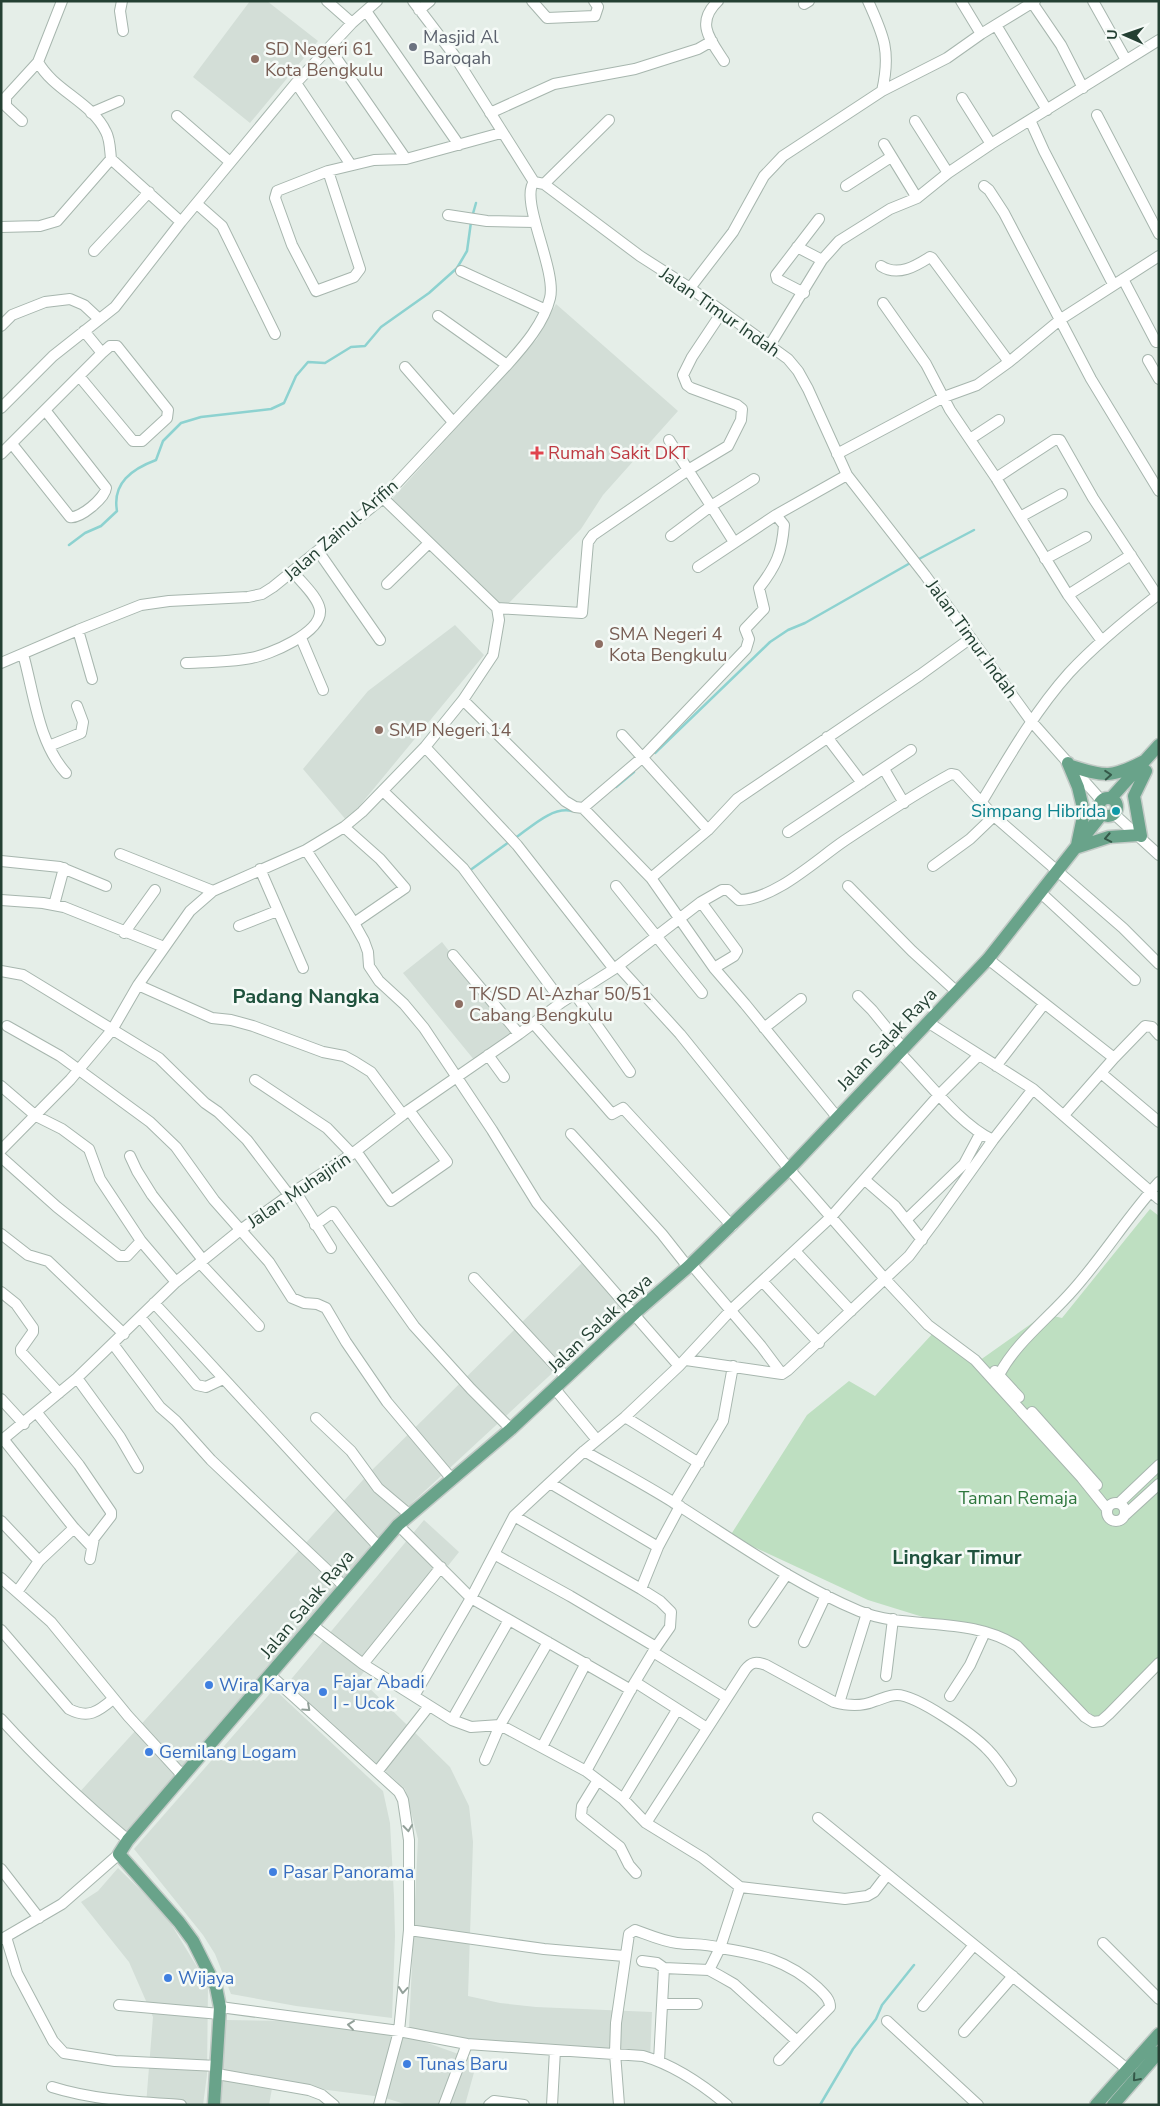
<svg xmlns="http://www.w3.org/2000/svg" width="1160" height="2106" viewBox="0 0 1160 2106" font-family="'Nunito Sans',sans-serif">
<style>
.built{fill:#d3ded7}
.green{fill:#bedfc1}
.lines{fill:none;stroke-linecap:round;stroke-linejoin:round}
.stream{stroke:#8dd2d0;stroke-width:2.5}
.minor-casing{stroke:#a7b6ae;stroke-width:12}
.major-casing{stroke:#c2cac6;stroke-width:15}
.minor{stroke:#fff;stroke-width:10}
.major{stroke:#69a38a;stroke-width:12}
.oneway{stroke:#355949}
.oneway2{stroke:#92a099}
.worship-dot{fill:#6b7280;stroke:#f5faf7;stroke-width:2}
.education-dot{fill:#8d6e63;stroke:#f5faf7;stroke-width:2}
.health-dot{fill:#e0444e;stroke:#f5faf7;stroke-width:2}
.culture-dot{fill:#0f9aa8;stroke:#f5faf7;stroke-width:2}
.shop-dot{fill:#3f7fe0;stroke:#f5faf7;stroke-width:2}
.labels{text-anchor:middle;dominant-baseline:central;stroke-width:5;stroke-linejoin:round;paint-order:stroke}
.worship-label{font-size:18px;fill:#5b616d;stroke:#f5faf7;text-anchor:start}
.education-label{font-size:18px;fill:#785e54;stroke:#f5faf7;text-anchor:start}
.street-label{font-size:18px;fill:#244033;stroke:#f5faf7}
.health-label{font-size:18px;fill:#be3a42;stroke:#f5faf7;text-anchor:start}
.culture-label{font-size:18px;fill:#0d838f;stroke:#f5faf7;text-anchor:end}
.park-label{font-size:18px;fill:#2e773d;stroke:#f5faf7}
.shop-label{font-size:18px;fill:#366cbe;stroke:#f5faf7;text-anchor:start}
.quarter-label{font-size:20px;font-weight:bold;fill:#1f523d;stroke:#f5faf7}
</style>
<rect width="100%" height="100%" fill="#e5eee8"/>
<path class="built" d="M250,1H267L318,41L250,123L193,77Z
M556,304L678,411L603,495L581,529L507,605H499L390,501L537,339Z
M455,625L484,655L347,821L303,769L368,691Z
M442,942L514,1035L475,1061L403,973Z
M586,1259L626,1305L414,1501L118,1840L77,1795L372,1470Z
M424,1520L459,1552L359,1678L450,1767L469,1806L473,1842L468,1996L500,2003L536,2007L652,2012L650,2060L469,2047L409,2028L418,1839L405,1789L288,1683Z
M274,1689L383,1791L390,1823L394,1896L395,1936L392,2018L296,2006L231,1994L215,1954L203,1935L134,1849Z
M118,1868L165,1914L208,1985L207,2075L203,2105H146L153,2017L129,1962L81,1902L98,1891Z
M226,2020L292,2021L397,2032L464,2056L478,2058L465,2105H408L382,2097L273,2083L269,2105H214Z"/>
<path class="green" d="M1150,1209L1159,1216V1669L1097,1719L1010,1644L868,1600L730,1536L807,1415L849,1381L875,1396L935,1331L976,1363L1045,1314L1062,1318Z"/>
<g class="lines">
<path class="stream" d="M472,217L476,203
M69,545L85,533L101,526L117,511C112,483 132,469 156,460L163,441L181,423L201,417L271,409L284,403L296,376L308,362L325,363L351,347L365,346L381,327L429,293L457,268L467,251L471,222
M917,560L974,530
M655,753L770,642L788,630L805,623L912,562
M616,787L634,772
M514,839C530,828 552,806 572,811
M469,871L509,842
M820,2105L853,2049L876,2019L882,2005L914,1965"/>
<defs>
<path id="minor" d="M62,1L38,62C54,91 92,102 106,132C110,139 110,150 111,159
M122,1L120,11L123,31
M327,1L352,23
M413,1L454,55L534,182
M532,1L547,18L595,16L598,7L594,1
M718,1C695,23 710,39 724,61
M961,1L981,34
M1031,1L1061,45L1083,88
M1093,1L1126,60
M804,4L809,1
M419,10L430,1
M366,11L459,145
M996,25L1047,110
M330,49L406,159
M296,83L351,165
M882,91L947,58L981,34L1035,1
M962,98L991,144
M91,113L119,101
M490,113L554,84L635,69L698,49L712,41
M1097,115L1159,234
M177,116L230,162
M1030,120L1044,151L1113,284
M22,121L6,106V97L38,62
M915,121L948,173
M884,144L917,198
M328,171L360,269L354,277L316,291L292,245L275,198L277,191L328,171L374,160L406,159L501,133
M534,182L544,184L640,256L690,288L788,359L798,371L808,389L847,475L925,575L1031,721L1101,800
M544,184L609,120
M846,186L891,157
M984,186L989,190L1004,213L1091,379L1159,491
M197,204L222,226L275,334
M448,215L487,221L535,222
M1,227L40,226L57,221L111,159L181,222
M797,247L822,260
M94,251L149,192
M881,266C898,277 916,266 930,257L932,258L1009,362
M461,271L546,310
M1123,279L1156,342
M690,288L733,232L764,176L783,156L882,91C891,52 884,36 868,1
M804,293L777,279L776,275L819,219
M883,303L926,364L950,410L996,478L1068,595L1102,641
M438,316L507,365
M1,326L12,315L45,302L70,299L84,305L99,319
M770,345L822,260L839,241L890,209L917,198L948,173L991,144L1159,40
M1148,360L1159,379
M405,367L453,422
M79,376L133,441H142L167,418L168,410L117,346H110L102,353
M1,408L53,356L115,307L181,222L296,83L352,23L377,1
M970,439L999,420
M669,440L734,542
M12,444L70,517C80,519 105,498 106,488L45,410
M1,454L102,353L84,331
M837,454L944,397L977,385L1009,362L1061,319L1159,256
M996,478L1054,440H1060L1093,498L1157,595
M1020,517L1062,494
M671,536L711,506L754,479
M318,551L380,640
M1045,559L1086,537
M698,567L776,515L847,475
M387,584L429,543
M1068,595L1131,555
M497,608L582,613L588,542L593,535L688,470L728,446L741,420L742,409L737,405L691,388L687,385L683,375L692,357L722,312
M78,630L92,679
M301,638L323,690
M23,654C34,693 38,742 66,773
M1,663L78,630L141,605L169,601L248,597L262,594L273,587L383,498L507,365C524,346 544,323 550,298C557,270 519,199 534,182
M186,663C208,662 230,662 251,658C269,655 322,633 320,610C318,597 302,583 294,573
M463,700L565,801L575,807L583,808L651,878L714,968L745,1004L837,1117
M622,735L708,830
M827,737L862,783
M49,746L81,733L83,722L77,706
M425,747L517,845L614,969
M884,769L904,803
M383,791L463,868L562,1002
M981,803C1008,758 1035,711 1069,673C1096,644 1128,618 1159,594
M583,808L643,757L746,649L749,639L745,629L764,609L759,588C776,566 782,553 784,525L776,515
M1114,814L1159,855
M344,827L380,859L405,888L354,923
M788,832L911,750
M306,850L354,923L364,941L368,952L369,966L379,981L404,1004L424,1028L492,1130L537,1203L679,1366
M120,854L213,891
M1,861L60,867L106,886
M933,866L970,839L994,816
M260,869L303,968
M651,878L708,830L737,799L920,675L971,638
M616,886L702,993
M848,886L912,951L957,992
M1041,893L1135,980
M1,900L43,903L64,907L164,947
M701,902L737,951L734,956L714,968
M54,905L64,868
M239,926L277,911
M124,933L155,890
M453,955L519,1034
M988,959L1114,1058L1064,1115
M618,966L680,1034L789,1169L885,1279L928,1325L975,1360L1082,1478L1107,1509
M1,971L23,975L159,1058L205,1103L218,1112L247,1140L289,1195
M138,985L212,1018L231,1020L253,1026L323,1052L344,1056L355,1062L371,1072L403,1115
M575,994L630,1072
M858,996L872,1010L903,1048
M929,1023L1033,1089L1159,1199
M534,1024L612,1114L623,1108L732,1226
M7,1026L60,1056L150,1122L176,1147L214,1200L269,1262L292,1298L304,1303L317,1304L326,1308L346,1342L387,1402L451,1478
M764,1028L801,999
M899,1052C926,1079 959,1124 993,1140
M488,1055L504,1077
M1114,1058L1145,1026L1152,1027L1159,1035
M996,1066L1044,1004
M1101,1073L1159,1122
M255,1080L327,1128L352,1154
M1,1086L36,1116L62,1129L89,1149L100,1179L141,1241L176,1282
M571,1134L662,1234L688,1267
M1,1150L70,1080L112,1030L138,985L190,911L213,891L306,850L344,827L362,812L425,747L463,700L493,655L499,620L497,608L383,498
M356,1151L391,1201L447,1162L409,1110
M130,1156L137,1171L152,1195L203,1260
M1,1157L57,1207L119,1256H127L141,1241
M865,1180L895,1206L922,1240
M295,1191L331,1248
M906,1220L964,1164L980,1134
M315,1225L333,1212L414,1326L471,1389L511,1429
M1,1234L28,1255L48,1261L124,1334
M795,1251L851,1311
M200,1263L259,1326
M691,1264L761,1346L782,1374
M474,1278L566,1377
M763,1282L819,1343
M1,1292L16,1304L33,1328V1332L21,1349V1352L59,1393
M154,1303L378,1546
M140,1317L197,1385L206,1387L223,1379
M113,1344L160,1407L176,1421L211,1460L344,1586
M686,1360L782,1374L788,1370L909,1256L933,1224L993,1140L1033,1089
M995,1371L1019,1397
M999,1375C1016,1342 1049,1318 1074,1289C1104,1255 1128,1216 1159,1182
M77,1378L120,1437L138,1468
M555,1389L597,1440
M1,1399L24,1424
M1032,1412L1097,1485
M37,1413L79,1465L111,1512V1516L94,1538L90,1559
M625,1417L699,1463
M316,1418L351,1451L378,1488L410,1515
M4,1440L74,1528L92,1547
M1,1441L77,1378L176,1282L239,1231L295,1191L352,1154L409,1110L519,1034L562,1002L614,969L701,902L722,890H728L739,900C774,900 816,860 844,841C879,818 914,794 951,774L956,775L994,816L1123,928L1159,964
M584,1451C614,1468 646,1485 676,1504C735,1541 794,1584 859,1611C908,1631 969,1615 1017,1646L1085,1717L1093,1722L1101,1721L1109,1714L1159,1663
M550,1483L658,1547L680,1506
M1107 1512a9 9 0 1 1 18 0a9 9 0 1 1-18 0Z
M674,1503L723,1421L733,1366
M1119,1503L1159,1465
M1125,1515L1159,1484
M514,1516L641,1589L660,1601L671,1612L670,1627L656,1647L635,1682L586,1771
M1,1521L39,1561
M398,1525L471,1598L631,1690
M494,1554L570,1596L656,1647
M1,1578L51,1622L128,1716L183,1776
M641,1589L658,1547
M17,1592L39,1561L74,1528
M754,1622L787,1574
M312,1625L363,1664L452,1720L471,1727L500,1725L586,1771L623,1799L646,1823L703,1858L740,1887L845,1899L867,1896L874,1892L887,1875
M1,1630L69,1709C88,1719 98,1712 113,1699
M804,1642L826,1595
M653,1652L726,1697
M363,1664L441,1567
M270,1675L399,1792L403,1800L409,1840V1930L399,2031L379,2105
M886,1676L893,1619
M635,1682L707,1728
M414,1696L471,1598L514,1516L584,1451L625,1417L679,1366L731,1310L831,1217L939,1095L979,1055
M950,1696L970,1665L985,1632
M839,1703L867,1613
M1,1719C41,1763 83,1802 128,1840
M452,1720L509,1620
M542,1747L586,1663
M485,1760L500,1725L548,1642
M377,1772L429,1706
M598,1780L582,1806L581,1816L620,1847L629,1865L636,1873
M623,1799L677,1710
M818,1818L1127,2069
M646,1823L745,1670C751,1662 756,1661 766,1665L834,1702C848,1706 861,1707 875,1701C882,1699 889,1695 897,1695C917,1695 974,1735 988,1750C997,1759 1004,1770 1011,1781
M1,1869L39,1918
M409,1930L544,1949L624,1956
M6,1937L17,1973L53,2041L64,2053L115,2061L217,2066
M2,1939L62,1904L119,1854
M1103,1943L1159,1999
M642,1961L657,1963L664,1968L709,1970L720,1976L734,1984L797,2041L779,2060
M709,1970L720,1948C759,1954 788,1960 818,1988C824,1994 830,1999 830,2007L797,2041
M663,2004H697
M119,2005L220,2014
M923,2006L974,1945
M220,2007L399,2031L467,2044L643,2056C674,2065 702,2084 727,2105
M887,2021L978,2105
M964,2032L1013,1976
M659,2061L664,1968
M217,2074L309,2090L322,2095L334,2105
M52,2087C93,2100 139,2102 181,2105
M444,2105L467,2044
M489,2105L494,2101L524,2105
M552,2105L555,2050
M619,2105L615,2053L616,2023L629,1934L635,1930C649,1935 662,1941 677,1943C692,1945 705,1943 720,1948L740,1887"/>
<path id="major" d="M1068,763L1078,787L1084,812L1077,845
M1071,766C1105,777 1112,778 1144,761
M1099 807a9 9 0 1 1 18 0a9 9 0 1 1-18 0Z
M1111,798L1159,745
M1141,836L1134,796L1146,771
M1078,847L1109,837L1139,835
M214,2105L220,2007L216,1987L193,1941L179,1922L119,1854L128,1840L398,1525L511,1429L635,1313L688,1267L789,1169L988,959L1102,814
M1096,2105L1159,2034
M1113,2105L1159,2052"/>
</defs>
<use href="#minor" class="minor-casing"/>
<use href="#major" class="major-casing"/>
<use href="#minor" class="minor"/>
<use href="#major" class="major"/>
</g>
<defs><path id="oneway-chevron" d="M-2-3.5L2.5 0L-2 3.5" fill="none" stroke-width="1.6" stroke-linecap="round" stroke-linejoin="round" transform="scale(1.25)"/></defs>
<g class="oneway">
<use href="#oneway-chevron" transform="translate(1108 775) rotate(-4)"/>
<use href="#oneway-chevron" transform="translate(1108 838) rotate(169)"/>
<use href="#oneway-chevron" transform="translate(1136 2078) rotate(131)"/>
</g>
<g class="oneway2">
<use href="#oneway-chevron" transform="translate(307 1708) rotate(42)"/>
<use href="#oneway-chevron" transform="translate(408 1828) rotate(84)"/>
<use href="#oneway-chevron" transform="translate(403 1990) rotate(95)"/>
<use href="#oneway-chevron" transform="translate(351 2025) rotate(-173)"/>
</g>
<circle class="worship-dot" cx="413" cy="47" r="5"/>
<g class="education-dot">
<circle cx="255" cy="59" r="5"/>
<circle cx="599" cy="644" r="5"/>
<circle cx="379" cy="730" r="5"/>
<circle cx="459" cy="1004" r="5"/>
</g>
<path class="health-dot" d="M534.5 445.5h5v5h5v5h-5v5h-5v-5h-5v-5h5z"/>
<circle class="culture-dot" cx="1116" cy="811" r="5"/>
<g class="shop-dot">
<circle cx="209" cy="1685" r="5"/>
<circle cx="323" cy="1692" r="5"/>
<circle cx="149" cy="1752" r="5"/>
<circle cx="273" cy="1872" r="5"/>
<circle cx="168" cy="1978" r="5"/>
<circle cx="407" cy="2064" r="5"/>
</g>
<g class="labels">
<g class="worship-label">
<text x="423" y="37">Masjid Al<tspan x="423" dy="21">Baroqah</tspan></text>
</g>
<g class="education-label">
<text x="265" y="49">SD Negeri 61<tspan x="265" dy="21">Kota Bengkulu</tspan></text>
<text x="609" y="634">SMA Negeri 4<tspan x="609" dy="21">Kota Bengkulu</tspan></text>
<text x="389" y="730">SMP Negeri 14</text>
<text x="469" y="994">TK/SD Al-Azhar 50/51<tspan x="469" dy="21">Cabang Bengkulu</tspan></text>
</g>
<g class="street-label">
<text transform="translate(720 312) rotate(35)">Jalan Timur Indah</text>
<text transform="translate(341 530) rotate(-41)">Jalan Zainul Arifin</text>
<text transform="translate(972 639) rotate(54)">Jalan Timur Indah</text>
<text transform="translate(887 1039) rotate(-46)">Jalan Salak Raya</text>
<text transform="translate(299 1190) rotate(-34)">Jalan Muhajirin</text>
<text transform="translate(600 1323) rotate(-43)">Jalan Salak Raya</text>
<text transform="translate(307 1604) rotate(-50)">Jalan Salak Raya</text>
</g>
<g class="health-label">
<text x="548" y="453">Rumah Sakit DKT</text>
</g>
<g class="culture-label">
<text x="1106" y="811">Simpang Hibrida</text>
</g>
<g class="park-label">
<text x="1018" y="1498">Taman Remaja</text>
</g>
<g class="shop-label">
<text x="333" y="1682">Fajar Abadi<tspan x="333" dy="21">I - Ucok</tspan></text>
<text x="219" y="1685">Wira Karya</text>
<text x="159" y="1752">Gemilang Logam</text>
<text x="283" y="1872">Pasar Panorama</text>
<text x="178" y="1978">Wijaya</text>
<text x="417" y="2064">Tunas Baru</text>
</g>
<g class="quarter-label">
<text x="306" y="996">Padang Nangka</text>
<text x="957" y="1557">Lingkar Timur</text>
</g>
</g>
<rect width="1160" height="2106" fill="none" stroke="#244033" stroke-width="5"/>
<g transform="translate(1125 35) rotate(272)" stroke="#f5faf7" stroke-width="4" paint-order="stroke">
<path d="M0-4L9 19L0 12L-9 19Z" fill="#244033"/>
<text y="-8" font-size="14" font-weight="bold" text-anchor="middle" fill="#244033">U</text>
</g>
</svg>
